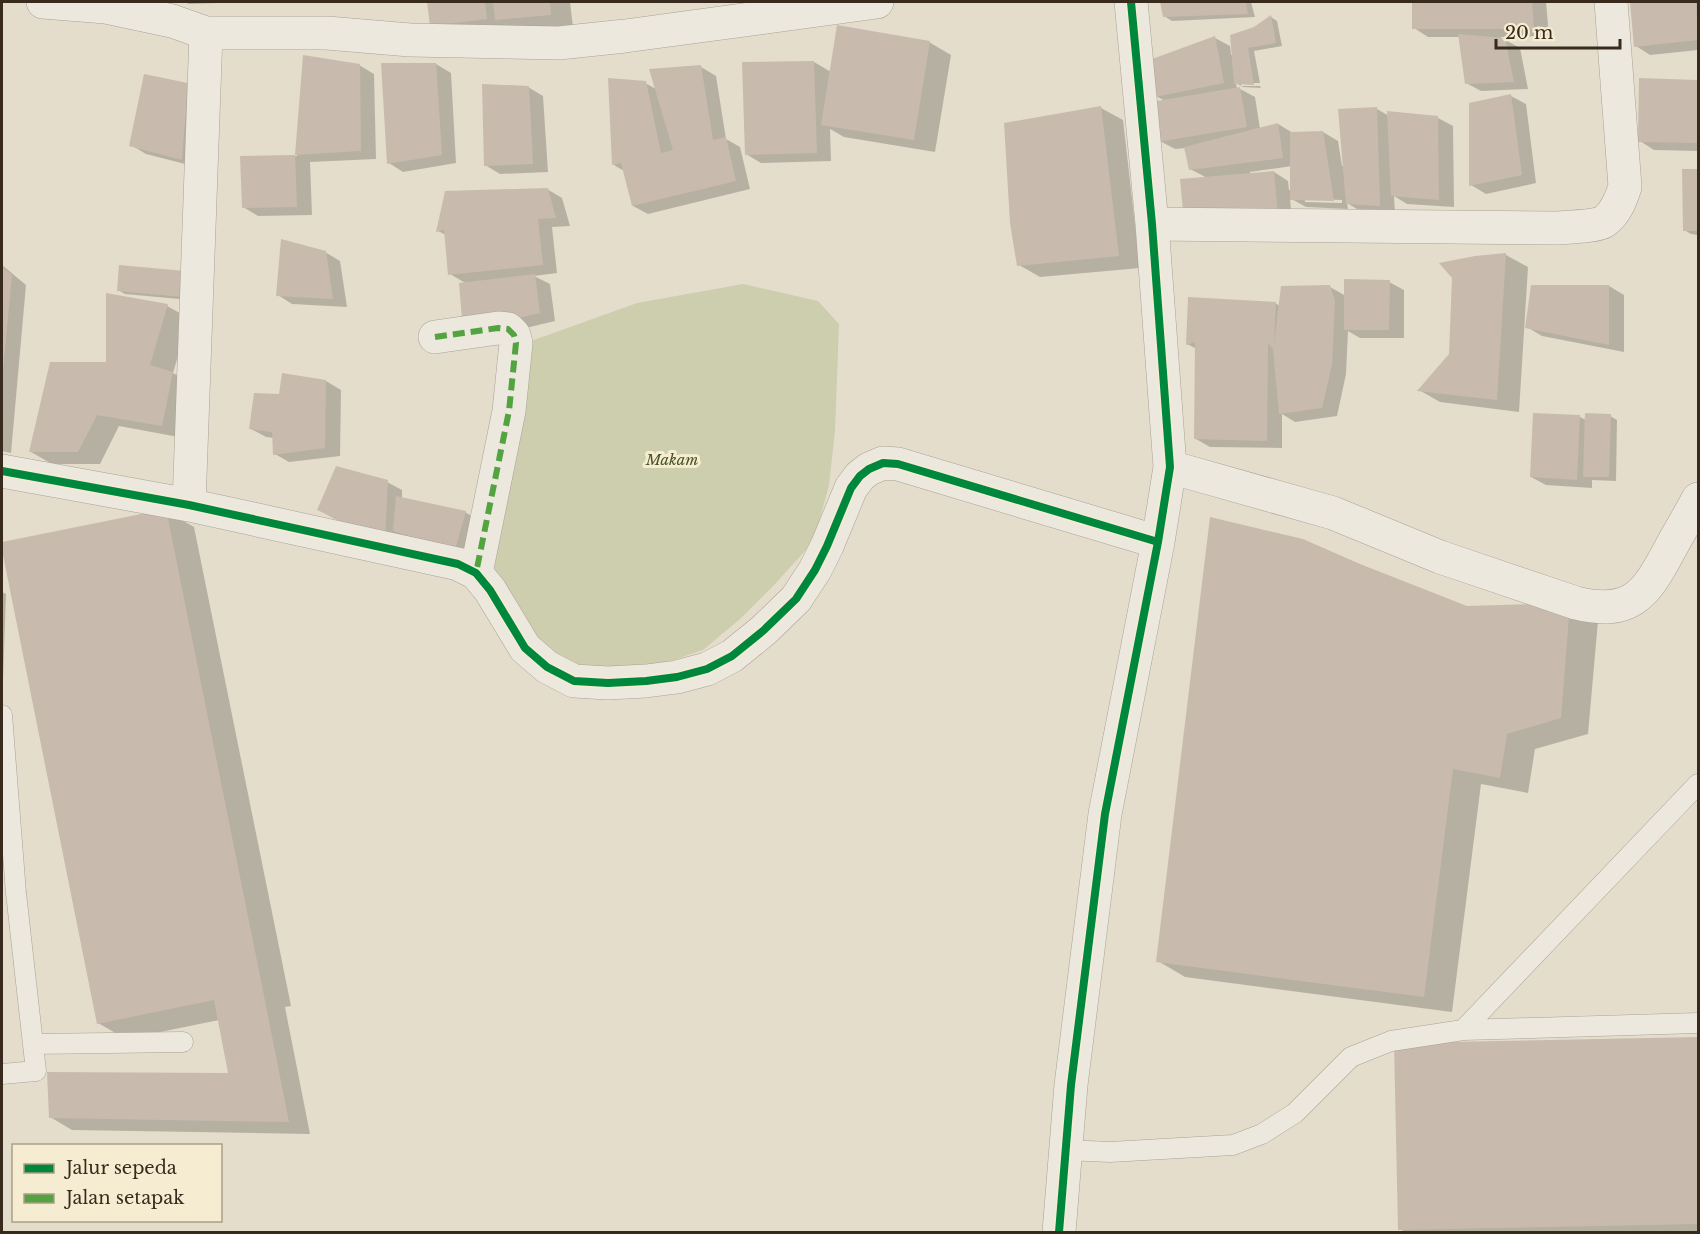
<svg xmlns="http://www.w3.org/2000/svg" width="1700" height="1234" viewBox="0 0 1700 1234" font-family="'Libre Baskerville',serif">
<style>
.cemetery{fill:#cdceae}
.shadow{fill:#0003;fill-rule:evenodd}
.building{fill:#c8bbad}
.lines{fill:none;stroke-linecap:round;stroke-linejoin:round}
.lane-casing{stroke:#a9a295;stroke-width:21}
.street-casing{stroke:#a9a295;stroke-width:34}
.lane{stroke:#ece8de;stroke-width:20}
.street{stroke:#ece8de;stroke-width:33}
.quiet{stroke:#53a441;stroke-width:6;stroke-dasharray:12 6;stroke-linecap:butt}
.cycleway-casing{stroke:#f6ecd1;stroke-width:11}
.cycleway{stroke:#00873e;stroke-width:8}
.labels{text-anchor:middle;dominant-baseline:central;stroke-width:6;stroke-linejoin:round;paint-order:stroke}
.park-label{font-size:15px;font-style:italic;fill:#475424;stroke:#f6ecd1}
</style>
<rect width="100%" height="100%" fill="#e4ddcc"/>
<path class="cemetery" d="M743,284L818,301L839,324L835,431L829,485L814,541L776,583L740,619L703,650L659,665L608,670L569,665L538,642L494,571L531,341L637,303Z"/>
<path class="shadow" d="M184,2H220V3L189,4Z
M428,2H570L573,27L431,25Z
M1170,2H1251L1255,17L1172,21L1164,16L1161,3Z
M1413,2H1546L1549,36L1500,37L1520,48L1528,89L1481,91L1466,83L1460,37H1428L1414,28Z
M1632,2H1698V50L1650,55L1636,46Z
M1271,17L1277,21L1282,46L1254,51L1260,83H1241V86H1260L1261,88L1243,87L1236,83L1237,89H1240L1255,97L1260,129L1278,124L1293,133L1323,132L1338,141L1342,166H1344L1377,109L1389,116L1438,118L1453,126L1454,207L1407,204L1394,196L1395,214L1362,212L1347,203L1348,209L1306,207L1290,198L1292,222L1190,169L1186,148L1175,149L1160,141L1165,101L1156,96L1215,38L1230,46L1231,55H1233L1255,28ZM1292,166V190H1289L1288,181L1274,172L1250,174V172ZM1305,199L1342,200V203L1305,202Z
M929,42L951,55L935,152L844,137L830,129L831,161L761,163L746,154L814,62L831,72Z
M304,57L359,65L374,74L376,159L310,162L312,215L258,216L243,207L242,158L297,156Z
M436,64L451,73L456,163L403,172L389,163Z
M701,67L716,76L726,139L740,147L750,189L648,214L633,206L624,171L614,165L645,83L656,89Z
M1640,80L1698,81V151L1654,150L1640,141Z
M188,84L197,167L146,154L131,145Z
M528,87L543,96L548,172L500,174L485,165Z
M1511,96L1526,104L1536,183L1486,194L1471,185Z
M1101,108L1123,120L1140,268L1040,277L1019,265Z
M1683,170H1698V235L1691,234L1684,230Z
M547,189L562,198L570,226L552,227L557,273L534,276L550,284L555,321L479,339L467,284L450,274L446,235L438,231Z
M325,252L340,261L347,307L292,304L278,295Z
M1506,255L1528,267L1519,412L1440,402L1419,390L1450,354L1475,257Z
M2,265L26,285L11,453L2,451Z
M185,272L190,300L125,294L118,290Z
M1389,282L1404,290V338H1360L1348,331L1346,374L1337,416L1295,422L1282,414V448L1210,447L1196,439L1197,349L1187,344L1275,303L1280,306L1330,287L1346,296Z
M1609,286L1624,295V352L1542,336L1527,327Z
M167,306L189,318L173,373L195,386L184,438L119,426L100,464H52L31,452L108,363Z
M326,381L341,390L340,456L289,462L275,454L274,438L266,437L251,429L281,396Z
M1610,416L1617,420L1616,481L1592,480V488L1546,485L1531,477L1580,417L1586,420Z
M387,482L402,490V499L465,512L480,521L470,557L410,539L401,534L400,548L333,518L319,510Z
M166,511L194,527L291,1006L285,1007L310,1134L72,1130L50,1117L230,1075L219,1020L126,1039L98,1023L2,544Z
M1360,566L1467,607L1570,605L1598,621L1588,734L1535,749L1528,793L1481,784L1452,1012L1185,977L1158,961Z
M2,592L6,594L2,709Z
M1698,1039V1232H1405L1400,1229L1396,1044Z"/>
<path class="building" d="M427,2H485L487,19L430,26Z
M493,2H550L551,15L495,20Z
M1160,2H1246L1248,14L1163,17Z
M1412,2H1532L1534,29H1412Z
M1630,2H1696L1698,40L1634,47Z
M1271,15L1276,43L1248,48L1254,85L1234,84L1230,35L1254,27Z
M837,25L930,41L914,140L821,125Z
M1458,34L1505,38L1514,82L1465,84Z
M1215,36L1224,83L1155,97L1152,59Z
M303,55L360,64L361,151L295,155Z
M814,61L817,153L745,155L742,62Z
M381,63H436L442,155L387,164Z
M701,65L713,140L726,137L736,181L632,206L621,163L612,165L608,78L646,81L661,153L673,150L649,69Z
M144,74L188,83L182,160L129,146Z
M1639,78L1698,80V143L1638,142Z
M482,84L529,86L533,164L484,166Z
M1240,87L1247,127L1158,142L1151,102Z
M1511,94L1522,175L1469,186V103Z
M1101,106L1119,256L1017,266L1010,223L1004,123Z
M1377,107L1380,206L1346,204L1338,109Z
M1387,111L1438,116L1439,200L1391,196Z
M1278,123L1283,158L1189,170L1184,147Z
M1323,131L1334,201L1290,200V132Z
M295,155L297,207L242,208L240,156Z
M1682,169H1698V231H1683Z
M1274,171L1278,214L1184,222L1180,179Z
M548,188L556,218L538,219L543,265L448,275L444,230L436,232L445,191Z
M281,239L326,251L333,299L276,296Z
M1506,253L1497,400L1417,391L1449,354L1452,278L1439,263L1475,256Z
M119,265L185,271L183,297L117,291Z
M2,267L12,275L3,370H2Z
M535,274L540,313L463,331L459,283Z
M1344,279L1390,280L1389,330H1344Z
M1330,285L1335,301L1332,365L1322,408L1279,414L1273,349L1268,343L1267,441L1194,439L1195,342L1186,345L1188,297L1276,302L1274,344L1281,286Z
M1531,285H1609V345L1525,328Z
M106,293L168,304L150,365L173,372L162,426L97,415L78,452H29L50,362H106Z
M282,373L326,380L325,448L273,455L272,432L249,429L254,393L279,394Z
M1533,413L1580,415L1577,480L1530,477Z
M1585,413L1611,414L1609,477H1583Z
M336,466L388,480L385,541L317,510Z
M396,496L466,511L455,550L393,531Z
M166,509L263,991L289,1122L49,1118L47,1072L228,1073L214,1000L97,1024L2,550V542Z
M1210,517L1303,539L1360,564L1467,606L1570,603L1561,718L1507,734L1500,778L1453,769L1424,997L1156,962Z
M1698,1037V1224L1398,1230L1394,1043Z"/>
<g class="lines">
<defs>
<path id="lane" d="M2,715L16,893L36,1071L2,1074
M1463,1030L1698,784
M34,1044L183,1042
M1065,1150L1110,1152L1233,1145L1262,1134L1295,1113L1351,1057L1391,1041L1463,1030L1698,1023"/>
<path id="street" d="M43,2L106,7L172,21L206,33H327L410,40L559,43L625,36L877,2
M1152,224L1556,228C1567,227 1596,227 1605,221C1616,213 1621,199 1625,187L1611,2
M435,337L498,328L508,329L514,335L516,343L509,411L476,573
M1170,467L1333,513L1440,557L1576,603C1630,616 1645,596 1669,551C1678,534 1689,516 1698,499
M2,471L189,505L458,564L476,573L490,590L525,648L547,667L574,681L608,683L646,681L677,677L707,669L732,656L764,630L796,599L815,570L827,546L851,488L860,476L869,469L883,463L898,464L1158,542
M189,505L206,33
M1059,1232L1071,1085L1105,814L1158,542L1170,467L1152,224L1131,2"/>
</defs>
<use href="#lane" class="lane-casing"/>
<use href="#street" class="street-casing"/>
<use href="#lane" class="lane"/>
<use href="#street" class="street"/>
<path class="quiet" d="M435,337L498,328L508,329L514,335L516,343L509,411L476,573"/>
<defs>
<path id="cycleway" d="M2,471L189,505L458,564L476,573L490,590L525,648L547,667L574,681L608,683L646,681L677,677L707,669L732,656L764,630L796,599L815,570L827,546L851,488L860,476L869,469L883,463L898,464L1158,542
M1059,1232L1071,1085L1105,814L1158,542L1170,467L1152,224L1131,2"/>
</defs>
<use href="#cycleway" class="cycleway-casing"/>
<use href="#cycleway" class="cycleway"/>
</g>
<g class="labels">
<g class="park-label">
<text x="672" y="459">Makam</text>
</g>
</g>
<rect width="1700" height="1234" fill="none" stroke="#382b1d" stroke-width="6"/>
<rect x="12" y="1144" width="210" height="78" fill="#f6ecd1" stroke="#aa9f89" stroke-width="1.5"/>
<rect x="24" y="1164" width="30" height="9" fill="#00873e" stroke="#aa9f89" stroke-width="1.5"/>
<text x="66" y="1174" font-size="18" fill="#382b1d">Jalur sepeda</text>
<rect x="24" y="1194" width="30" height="9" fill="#53a441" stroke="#aa9f89" stroke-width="1.5"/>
<text x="66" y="1204" font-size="18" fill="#382b1d">Jalan setapak</text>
<path d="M1496 39v9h124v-9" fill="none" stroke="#382b1d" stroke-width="3"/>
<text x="1505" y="39" font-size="18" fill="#382b1d" stroke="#f6ecd1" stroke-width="4.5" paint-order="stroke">20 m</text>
</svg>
